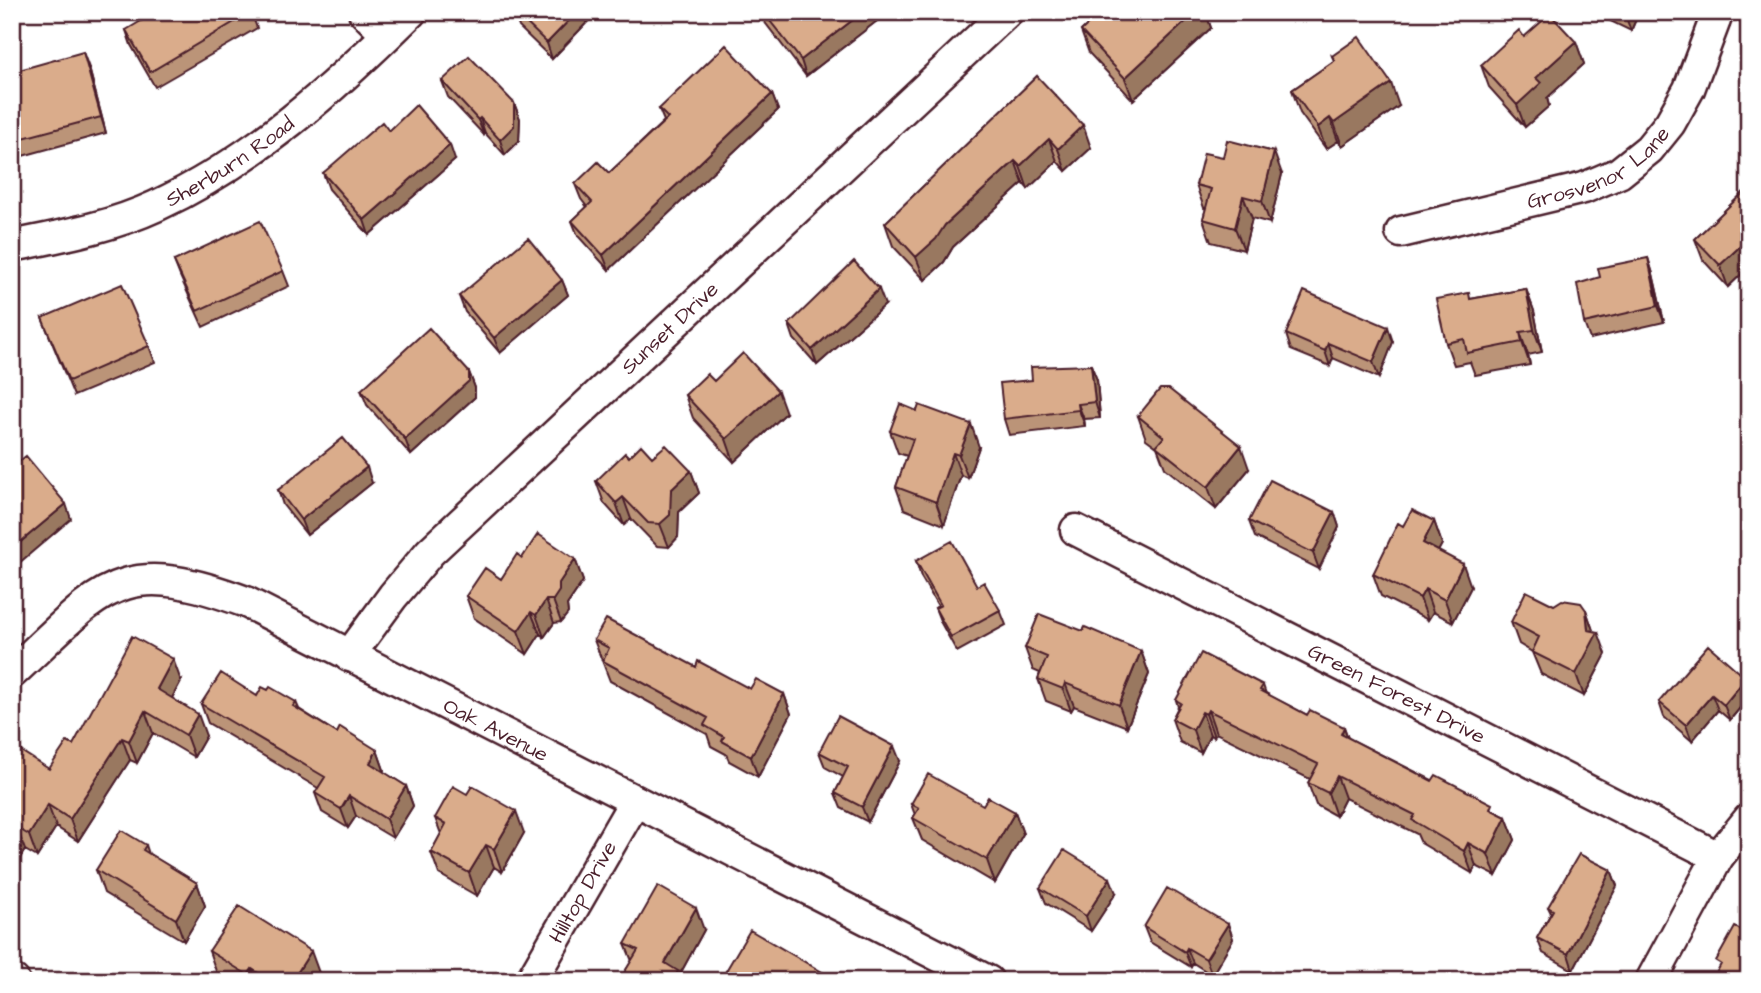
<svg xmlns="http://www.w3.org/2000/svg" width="1761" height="993" viewBox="0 0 1761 993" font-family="'Architects Daughter',sans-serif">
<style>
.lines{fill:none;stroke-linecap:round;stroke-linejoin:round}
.minor-casing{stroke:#4a1f2b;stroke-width:35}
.minor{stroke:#fff;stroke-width:30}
.wall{fill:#bb9478;stroke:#4a1f2b;stroke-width:2}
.shaded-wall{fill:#997861;stroke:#4a1f2b;stroke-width:2}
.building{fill:#daac8b;stroke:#4a1f2b;stroke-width:2}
.labels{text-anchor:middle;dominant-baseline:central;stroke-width:6;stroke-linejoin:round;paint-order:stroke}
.street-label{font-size:21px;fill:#4a1f2b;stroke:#fff}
</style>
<rect width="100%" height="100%" fill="#fff"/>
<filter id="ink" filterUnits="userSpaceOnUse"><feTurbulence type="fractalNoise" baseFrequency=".0143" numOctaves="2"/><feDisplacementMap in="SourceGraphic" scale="14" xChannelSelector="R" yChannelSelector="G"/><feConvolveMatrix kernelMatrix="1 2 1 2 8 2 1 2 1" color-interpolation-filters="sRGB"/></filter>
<g filter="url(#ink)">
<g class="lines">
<defs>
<g id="minor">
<path d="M364,12L387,35"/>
<path id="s1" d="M1401,232L1584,188L1619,173L1649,149L1670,123L1689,89L1718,12"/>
<path id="s2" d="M12,246C61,236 111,227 156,206C255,160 334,88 411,12"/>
<path id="s3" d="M1076,530L1718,857"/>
<path id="s4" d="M349,656L393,596L430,552L1007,12"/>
<path id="s5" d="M12,673C104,588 117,554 246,602L988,981"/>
<path d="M12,980L14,981"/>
<path id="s6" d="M531,981L635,801"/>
<path d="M1651,981L1718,857L1749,819"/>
</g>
</defs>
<use href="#minor" class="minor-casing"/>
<use href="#minor" class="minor"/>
</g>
<path class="wall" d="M251,12L257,28L155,87L131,45L126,30Z
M514,12H597L552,59L519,27Z
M757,12H874L877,21L806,76Z
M1101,12H1215L1208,19L1211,28L1133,100L1089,53L1081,31Z
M1597,12H1639L1631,31L1598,15Z
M1524,37L1576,42L1584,64L1547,98L1549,106L1525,127L1489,87L1481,65Z
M1332,56L1399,106L1342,146L1338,141L1326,149L1300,113L1292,90L1334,61Z
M89,68L106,133L15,158L12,151V72Z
M1037,76L1091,148L1066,171L1057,161L1028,189L1023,183L953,247L944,262L925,280L893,246L885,223Z
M442,81L514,103L520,119L519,141L505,155L485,133L484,135L448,97Z
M772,94L778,110L609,270L578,236L572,221L587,207L581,199L575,184L609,173L664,121L659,109Z
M389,131L455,160L369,235L329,189L323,173Z
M1282,174L1270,223L1252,218L1244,250L1211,242L1203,219L1206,208H1204L1196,185Z
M1749,187V267L1728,287L1703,260L1695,239Z
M1648,258L1653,274L1664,322L1590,339L1584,323L1600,277Z
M174,261L283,271L289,286L203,327L180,276Z
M562,280L568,295L500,353L465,312L459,296Z
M1526,289L1534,311L1542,352L1528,355L1530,365L1475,375L1470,362L1454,365L1446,343L1471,299Z
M885,305L817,365L794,339L789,324Z
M42,318L149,346L155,362L74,396Z
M1286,334L1393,342L1379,378L1333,358L1330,366L1291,350Z
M1091,365L1097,380L1100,418L1084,419L1085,426L1009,435L1004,419L1032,380Z
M469,372L475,388V397L411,455L367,405L361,390Z
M714,381L786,413L734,462L693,418L685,395Z
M1138,416L1249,469L1216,509L1165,468L1157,447L1146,439Z
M890,431L979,447L968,478L961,475L944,525L904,509L896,487L907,456L898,453Z
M629,457H652L691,471L699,493L679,512L678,537L669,547L657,546L631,519L624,525L604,503L596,481Z
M372,483L307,535L283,505L278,490Z
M1334,512L1339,527L1319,569L1255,537L1249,521Z
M1434,521L1442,544L1438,551L1471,587L1453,622L1433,612L1428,620L1381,596L1373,574L1403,526Z
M522,558L575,559L583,581L567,605L568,613L561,622L554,623L544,637L540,634L527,654L474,618L466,596L501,579Z
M916,561L1000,610L1006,625L957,652L941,623L935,608L938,606L921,577Z
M1554,605L1586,610L1593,631L1606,654L1584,696L1541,674L1532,652L1519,644L1511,622Z
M1083,631L1141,651L1149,674L1127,727L1074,706L1071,711L1046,701L1038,679L1040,673L1033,670L1025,648Z
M594,640L696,667L750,689L784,694L791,714L758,777L729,761L726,754L711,746L707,734L610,681Z
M1746,678L1749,684V697L1730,720L1718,710L1692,741L1664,717L1659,702Z
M181,681L172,698L206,736L194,757L153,733L137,763L130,760L78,841L56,827L37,857L25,850L12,870V755L49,769L73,745Z
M1263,685L1266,694L1307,715L1344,727L1348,738L1506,817L1515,840L1496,876L1476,866L1472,873L1421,843L1417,834L1345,798L1336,816L1316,805L1308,783L1310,779L1216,733L1214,737L1210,735L1201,753L1180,742L1172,719L1178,707L1176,700Z
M268,690L296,702L299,709L337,733L377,750L384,770L383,772L406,786L413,806L393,838L356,816L348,828L322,812L315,793L318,788L208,723L201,704L257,696Z
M819,752L900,761L868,822L841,808L835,793L843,777L825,767Z
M911,804L983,805L1015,812L1023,834L995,883L922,840L913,818L915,815Z
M435,818L524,833L502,872L494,867L477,896L439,874L431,852L441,834Z
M146,845L149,854L197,883L205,906L184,941L104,893L96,870Z
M1611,870L1617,886L1573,970L1543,953L1537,938L1551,913L1548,907Z
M1040,888L1116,893L1091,931L1046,903Z
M1228,924L1233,939L1212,975L1193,963L1191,967L1150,942L1144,927Z
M704,930L680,974L682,981H622L621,978L632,961L625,944Z
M209,951L319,973L314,981H229L217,974Z"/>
<path class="shaded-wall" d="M577,12H597L552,59L547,43Z
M863,12H874L877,21L806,76L801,60Z
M1196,12H1215L1208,19L1211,28L1133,100L1125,78Z
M1624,12H1639L1631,31Z
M1576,42L1584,64L1547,98L1549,106L1525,127L1517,105L1536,78Z
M83,52L89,68L106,133L101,117Z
M1391,83L1399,106L1342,146L1334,123Z
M772,94L778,110L609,270L603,255Z
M514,103L520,119L519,141L505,155L500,140Z
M480,118L485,133L484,135L478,120Z
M1330,118L1338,141L1326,149L1318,127Z
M1083,125L1091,148L1066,171L1058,149Z
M1049,139L1057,161L1028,189L1020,166Z
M450,145L455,160L369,235L364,220Z
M1274,152L1282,174L1270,223L1262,201Z
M1015,161L1023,183L953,247L944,262L925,280L916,257L945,225Z
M1243,196L1252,218L1244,250L1235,228Z
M1749,238V267L1728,287L1720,265Z
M1648,258L1653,274L1664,322L1658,306Z
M562,280L568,295L500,353L494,338Z
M879,289L885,305L817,365L812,350Z
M1526,289L1534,311L1542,352L1534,330Z
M1388,327L1393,342L1379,378L1373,362Z
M1520,332L1528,355L1530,365L1522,342Z
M1328,343L1333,358L1330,366L1325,351Z
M1091,365L1097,380L1100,418L1095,402Z
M469,372L475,388V397L411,455L405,439Z
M778,391L786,413L734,462L726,439Z
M1078,404L1084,419L1085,426L1079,410Z
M971,424L979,447L968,478L959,455Z
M1241,446L1249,469L1216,509L1208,487Z
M953,453L961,475L944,525L936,502Z
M367,467L372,483L307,535L301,520Z
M691,471L699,493L679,512L678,537L669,547L660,524L671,490Z
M623,497L631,519L624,525L616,503Z
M66,504L71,519L12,569V549Z
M1334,512L1339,527L1319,569L1313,553Z
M1434,521L1442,544L1431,565L1423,543Z
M575,559L583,581L567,605L568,613L561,622L553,600L559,583Z
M1463,564L1471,587L1453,622L1445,600Z
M1425,589L1433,612L1428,620L1420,598Z
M546,600L554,623L544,637L536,615Z
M1586,610L1594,633L1598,632L1606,654L1584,696L1576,674L1588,630Z
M531,612L540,634L527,654L518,631Z
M1141,651L1149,674L1127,727L1119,705Z
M173,659L181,681L165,711L157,689Z
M1746,678L1749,684V697L1730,720L1724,705Z
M1065,683L1074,706L1071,711L1063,689Z
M784,694L791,714L758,777L751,757Z
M1712,695L1718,710L1692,741L1686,725Z
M1208,710L1216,733L1214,737L1206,714Z
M145,711L153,733L137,763L129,741Z
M1202,712L1210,735L1201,753L1193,730Z
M198,714L206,736L194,757L186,735Z
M1344,727L1352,750L1341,734Z
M122,738L130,760L78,841L70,819Z
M894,746L900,761L868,822L862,807Z
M377,750L384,770L377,782L370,763Z
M1337,776L1345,798L1336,816L1328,793Z
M406,786L413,806L393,838L386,819Z
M349,796L356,816L348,828L341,809Z
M48,805L56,827L37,857L29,835Z
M516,811L524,833L502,872L494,849Z
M1015,812L1023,834L995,883L987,860Z
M1506,817L1515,840L1496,876L1488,854Z
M17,828L25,850L12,870V836Z
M1468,843L1476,866L1472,873L1464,851Z
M486,845L494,867L477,896L469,873Z
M1611,870L1617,886L1573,970L1568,954Z
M1110,878L1116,893L1091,931L1086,916Z
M197,883L205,906L184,941L176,919Z
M696,908L704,930L680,974L682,981H671L665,963Z
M1228,924L1233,939L1212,975L1206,959Z
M1187,948L1193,963L1191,967L1185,952Z
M311,951L319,973L314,981H292Z
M252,969L256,981H250L248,975Z"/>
<path class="building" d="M156,12H251L150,72L126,30Z
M515,12H577L547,43Z
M763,12H863L801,60Z
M1101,12H1196L1125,78L1081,31Z
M1550,14L1576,42L1536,78L1541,83L1517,105L1481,65L1519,30L1524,37Z
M1359,37L1391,83L1334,123L1330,118L1318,127L1292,90L1335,60L1332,56Z
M726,45L772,94L603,255L572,221L592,202L575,184L598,162L609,173L668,118L659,109Z
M83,52L101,117L12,141V72Z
M469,56L514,103V126L500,140L480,118L478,120L442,81Z
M1037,76L1083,125L1058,149L1049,139L1020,166L1015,161L945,225L936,239L916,257L885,223Z
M416,105L450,145L364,220L323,173L382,122L389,131Z
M1227,140L1274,152L1262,201L1243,196L1235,228L1203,219L1211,189L1196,185L1204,153L1223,157Z
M1749,187V238L1720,265L1695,239Z
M260,221L283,271L197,311L174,261Z
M528,238L562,280L494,338L459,296Z
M1648,258L1658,306L1584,323L1577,284L1600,277L1598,268Z
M854,261L879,289L812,350L789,324Z
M122,284L149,346L69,381L42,318Z
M1526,289L1534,330L1520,332L1522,342L1467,353L1464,339L1446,343L1436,299L1469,293L1470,299Z
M1304,291L1388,327L1373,362L1328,343L1325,351L1286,334Z
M429,328L469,372V381L405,439L361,390Z
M743,353L778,391L726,439L685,395L707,374L714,381Z
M1091,365L1095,402L1078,404L1079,410L1004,419L1000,383L1032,380L1031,367Z
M1160,389H1169L1241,446L1208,487L1156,446L1164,437L1138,416Z
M900,404L917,411L919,405L971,424L959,455L953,453L936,502L896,487L913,439L890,431Z
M343,438L367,467L301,520L278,490Z
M641,445L652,457L666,445L691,471L671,490L670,515L660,524L648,523L623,497L616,503L596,481L625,453L629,457Z
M26,456L66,504L12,549V467Z
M1270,480L1334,512L1313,553L1249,521Z
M1412,510L1434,521L1423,543L1463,564L1445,600L1425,589L1420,598L1373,574L1398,523L1403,526Z
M538,534L575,559L559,583V591L553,600H546L536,615L531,612L518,631L466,596L485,568L501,579L517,554L522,558Z
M952,541L977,586L984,582L1000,610L951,637L935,608L941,605L916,561Z
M1526,591L1554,605L1562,600L1581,603L1586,610L1588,630L1598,632L1576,674L1532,652L1539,637L1511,622Z
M1039,614L1083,631L1085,627L1141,651L1119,705L1065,683L1063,689L1038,679L1047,657L1025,648Z
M606,619L696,667L698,661L750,689L756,679L784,694L751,757L722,741L724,737L704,725L708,718L603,661L609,648L594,640Z
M132,636L173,659L157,689L198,714L186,735L145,711L129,741L122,738L70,819L48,805L29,835L17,828L12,836V755L16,748L49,769L67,742L73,745Z
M1708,645L1746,678L1724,705L1712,695L1686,725L1659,702Z
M1201,653L1263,685L1260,690L1307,715L1310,710L1344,727L1341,734L1432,781L1436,775L1492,804L1490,809L1506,817L1488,854L1468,843L1464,851L1412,820L1415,815L1337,776L1328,793L1308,783L1318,764L1208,710L1206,714L1202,712L1193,730L1172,719L1181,703L1176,700Z
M221,673L257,696L262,687L268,690L270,687L296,702L293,706L337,733L340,727L377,750L370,763L406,786L386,819L349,796L341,809L315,793L325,777L201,704Z
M838,716L894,746L862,807L835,793L848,767L819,752Z
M928,774L983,805L988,797L1015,812L987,860L913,818L919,808L911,804Z
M453,786L467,794L472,786L516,811L494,849L486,845L469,873L431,852L446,824L435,818Z
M121,830L146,845L143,850L197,883L176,919L96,870Z
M1064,850L1110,878L1086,916L1040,888Z
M1579,854L1611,870L1568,954L1537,938L1553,910L1548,907Z
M658,886L696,908L665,963L678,971L673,981H626L621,978L638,950L625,944Z
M1167,888L1228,924L1206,959L1187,948L1185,952L1144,927Z
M239,906L311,951L292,981H270L252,969L248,975L209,951Z
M1735,927L1749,934V981H1712L1721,964L1716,961Z
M750,930L834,979L833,981H720Z"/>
</g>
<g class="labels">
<g class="street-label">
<text stroke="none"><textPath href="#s2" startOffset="236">Sherburn Road</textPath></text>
<text stroke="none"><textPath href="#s1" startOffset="210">Grosvenor Lane</textPath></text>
<text stroke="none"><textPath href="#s4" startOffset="460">Sunset Drive</textPath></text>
<text stroke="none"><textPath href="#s3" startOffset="360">Green Forest Drive</textPath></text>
<text stroke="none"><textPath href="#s5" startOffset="550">Oak Avenue</textPath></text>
<text stroke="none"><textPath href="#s6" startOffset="103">Hilltop Drive</textPath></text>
</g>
</g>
<rect width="1761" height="993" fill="none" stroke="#fff" stroke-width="42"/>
<rect x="21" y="21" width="1719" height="951" fill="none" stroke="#4a1f2b" stroke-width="2.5" filter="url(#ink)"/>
</svg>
